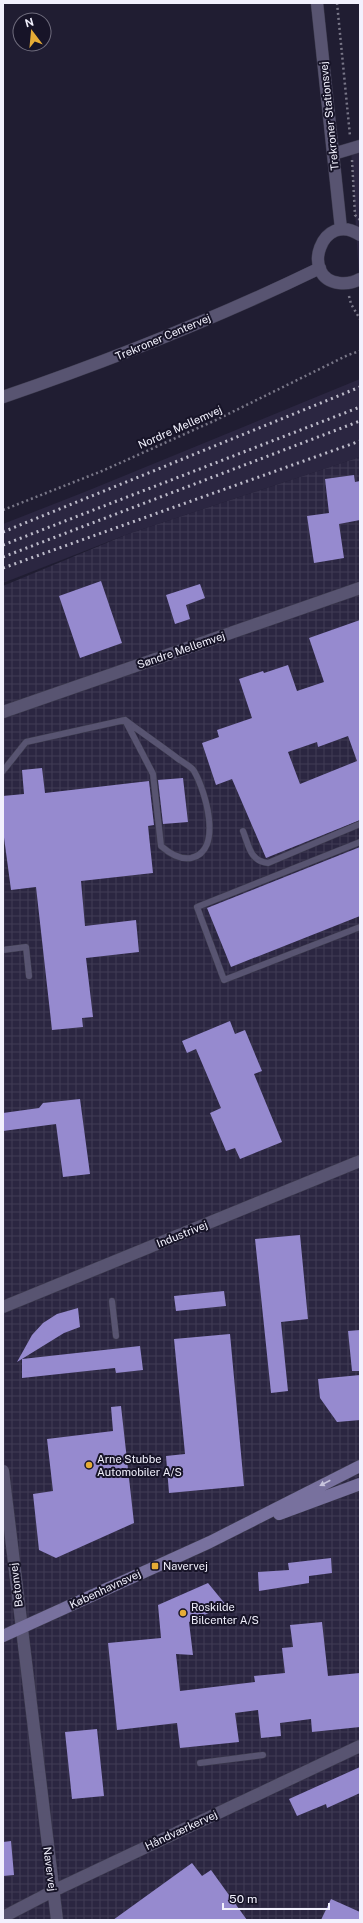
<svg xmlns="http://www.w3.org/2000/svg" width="363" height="1923" viewBox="0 0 363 1923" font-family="'Public Sans',sans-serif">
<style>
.built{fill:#2b2641}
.industrial{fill:url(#industrial-grid)}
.building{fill:#968acf;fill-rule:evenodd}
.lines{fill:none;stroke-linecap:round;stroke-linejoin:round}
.service-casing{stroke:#3d3b4e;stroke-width:7}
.minor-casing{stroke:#3d3b4e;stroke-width:13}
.secondary-casing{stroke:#3d3b4e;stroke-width:13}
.path{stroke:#797788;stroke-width:2.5;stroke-dasharray:2 3;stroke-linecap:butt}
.service{stroke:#585471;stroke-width:6}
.minor{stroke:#585471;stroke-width:12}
.secondary{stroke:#78719e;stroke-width:12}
.rail{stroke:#bcbac9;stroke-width:3;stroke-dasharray:2 4;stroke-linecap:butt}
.oneway{fill:#c7c4dc}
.poi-dot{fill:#e6ac36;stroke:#171428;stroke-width:1.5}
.labels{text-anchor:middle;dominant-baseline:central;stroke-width:4;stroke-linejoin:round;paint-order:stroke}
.street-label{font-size:11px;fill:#f2f1fd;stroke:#171428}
.poi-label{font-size:11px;fill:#f2f1fd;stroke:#171428;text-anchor:start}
</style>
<defs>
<pattern id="industrial-grid" width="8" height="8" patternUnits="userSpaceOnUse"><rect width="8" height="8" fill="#2b2641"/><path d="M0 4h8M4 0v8" fill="none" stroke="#403b54"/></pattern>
</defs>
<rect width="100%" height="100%" fill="#201d32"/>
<path class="built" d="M360,145V292L351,149Z
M360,379V457L128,534L3,583V524L87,491Z"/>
<path class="industrial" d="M360,457V1920H3V586L128,534Z"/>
<path class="building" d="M354,475L355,482L360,481V520L339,524L344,558L314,563L307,516L329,513L325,479Z
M101,581L122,643L80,658L59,596Z
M200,584L205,598L186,605L190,619L175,624L166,595Z
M360,620V820L266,858L232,779L216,785L202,743L219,737L217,730L252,718L239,679L263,671L264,673L288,665L297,691L324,682L309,638ZM348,736L357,761L300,784L288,752L317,742L318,747Z
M42,768L45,793L149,781L154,825L148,826L153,873L81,881L85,926L136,920L139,952L86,958L93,1017L82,1018L83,1027L52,1030L36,887L11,890L3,830V796L24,794L22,770Z
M183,778L188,822L163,824L158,780Z
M360,847V916L231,967L207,908Z
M230,1021L235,1034L245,1030L262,1071L254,1074L282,1142L240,1159L235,1148L226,1151L210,1113L221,1108L196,1049L187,1053L182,1041Z
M80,1099L90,1174L63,1177L56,1124L3,1131V1113L39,1108L43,1103Z
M300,1235L308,1319L281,1322L288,1391L271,1393L255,1239Z
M224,1291L226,1306L176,1311L174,1296Z
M78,1308L80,1327L64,1333L17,1362L32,1335L43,1323L57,1314Z
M360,1330V1371H352L348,1331Z
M230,1334L244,1486L169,1493L166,1456L185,1454L174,1339Z
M140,1346L143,1370L116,1373L115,1368L22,1378V1359Z
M360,1375V1420L337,1422L320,1398L318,1379Z
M121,1406L134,1523L56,1558L39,1550L33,1494L53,1491L47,1439L113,1431L111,1407Z
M331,1558L332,1573L309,1576V1583L259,1591L258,1572L289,1570L288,1563Z
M208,1583L226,1605L189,1622L193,1655L176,1654L180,1691L255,1682L254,1676L285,1673L282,1648L293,1647L290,1625L322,1622L328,1676L360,1673V1727L312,1732L311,1719L280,1723L281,1736L261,1738L258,1710L235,1713L239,1742L180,1748L177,1723L117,1730L108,1643L161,1638L158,1605Z
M97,1729L104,1796L72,1799L65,1732Z
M360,1767V1793L327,1808L326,1804L297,1816L289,1799Z
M11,1841L14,1875L3,1876V1842Z
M192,1863L202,1876L211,1870L247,1920H113Z
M331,1899L360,1912V1920H321Z"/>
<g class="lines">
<defs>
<path id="service" d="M3,771L26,742L125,720C142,733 160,745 177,758C182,762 191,766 194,771C205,790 224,851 191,858C180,860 169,853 161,846L153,774L125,720
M243,831C249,846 250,861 268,863L360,824
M360,842L197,907L224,980L360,927
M3,950L26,947L29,976
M112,1301L116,1336
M200,1763L263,1755"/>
<path id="minor" d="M317,3L341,229
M333,154L360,146
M360,235C322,209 299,278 339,283C347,284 353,283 360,279
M3,397C111,360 217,318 320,268
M3,712L360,588
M3,1307L360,1161
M3,1471L57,1920
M3,1917L53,1891L360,1746"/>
<path id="secondary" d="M279,1514L360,1484
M3,1636L210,1542L360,1466"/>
</defs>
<use href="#service" class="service-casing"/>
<use href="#minor" class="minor-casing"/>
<use href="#secondary" class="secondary-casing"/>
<path class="path" d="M337,3L350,136
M352,160L355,215L360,220
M349,296L351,304L360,319
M3,510L102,471L216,420L348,355L360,351"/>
<use href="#service" class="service"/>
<use href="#minor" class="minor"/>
<use href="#secondary" class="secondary"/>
<path class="rail" d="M3,532L360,387
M3,545L360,407
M3,557L360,421
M3,568L360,441"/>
</g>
<defs><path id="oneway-solid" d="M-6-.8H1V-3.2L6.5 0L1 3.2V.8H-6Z"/></defs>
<use class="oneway" href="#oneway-solid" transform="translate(325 1483) rotate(153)"/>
<g class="poi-dot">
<circle cx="89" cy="1465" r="4"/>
<rect x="151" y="1562" width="8" height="8" rx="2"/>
<circle cx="183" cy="1613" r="4"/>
</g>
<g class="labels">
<g class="street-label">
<text transform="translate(329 116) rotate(-96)">Trekroner Stationsvej</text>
<text transform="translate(163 337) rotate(-23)">Trekroner Centervej</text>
<text transform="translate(180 427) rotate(-24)">Nordre Mellemvej</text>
<text transform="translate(181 650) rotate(-19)">Søndre Mellemvej</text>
<text transform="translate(182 1234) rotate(-22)">Industrivej</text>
<text transform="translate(16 1585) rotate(-97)">Betonvej</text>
<text transform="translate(105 1589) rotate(-25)">Københavnsvej</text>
<text transform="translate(181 1830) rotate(-25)">Håndværkervej</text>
<text transform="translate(50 1869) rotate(83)">Navervej</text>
</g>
<g class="poi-label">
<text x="97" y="1459">Arne Stubbe<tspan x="97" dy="13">Automobiler A/S</tspan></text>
<text x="163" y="1566">Navervej</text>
<text x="191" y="1607">Roskilde<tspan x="191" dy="13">Bilcenter A/S</tspan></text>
</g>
</g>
<rect width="363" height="1923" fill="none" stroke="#f2f1fd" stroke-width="8"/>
<g transform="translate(32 32) rotate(344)"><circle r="19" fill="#171428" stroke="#6f6c7d"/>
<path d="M0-3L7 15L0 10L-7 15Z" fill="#e6ac36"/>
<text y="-6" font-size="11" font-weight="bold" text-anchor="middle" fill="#f2f1fd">N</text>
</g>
<path d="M223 1903v6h106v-6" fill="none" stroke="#f2f1fd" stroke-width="2"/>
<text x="229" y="1903" font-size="12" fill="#f2f1fd" stroke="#171428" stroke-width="3" paint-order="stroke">50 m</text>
</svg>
